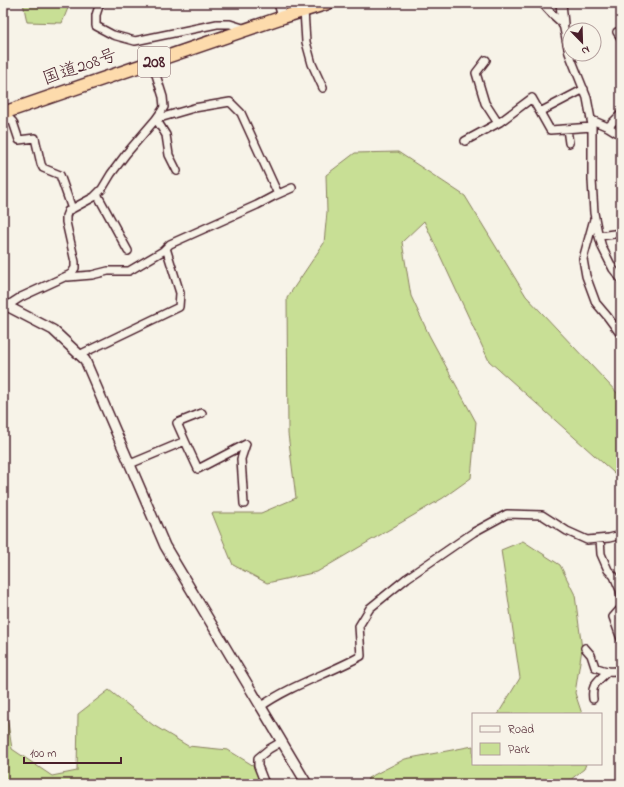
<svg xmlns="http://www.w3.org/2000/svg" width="624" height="787" viewBox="0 0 624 787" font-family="'Indie Flower','Klee One',sans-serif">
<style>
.green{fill:#c8df95;stroke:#897f60}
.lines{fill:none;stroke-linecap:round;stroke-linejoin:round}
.minor-casing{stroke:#4a1f2b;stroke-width:10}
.tertiary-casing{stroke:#4a1f2b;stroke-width:12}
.trunk-casing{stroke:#4a1f2b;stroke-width:15}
.minor{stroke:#f7f3e8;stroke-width:7}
.tertiary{stroke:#f7f3e8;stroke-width:9}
.trunk{stroke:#fddbac;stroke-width:12}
.labels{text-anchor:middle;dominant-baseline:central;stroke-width:4;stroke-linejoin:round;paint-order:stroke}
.shield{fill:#f7f3e8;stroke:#7e5f64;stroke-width:1}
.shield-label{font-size:17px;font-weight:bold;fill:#4a1f2b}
.street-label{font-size:18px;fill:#4a1f2b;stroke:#f7f3e8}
</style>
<rect width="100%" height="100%" fill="#f7f3e8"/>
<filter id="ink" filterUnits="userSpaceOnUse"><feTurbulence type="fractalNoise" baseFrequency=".025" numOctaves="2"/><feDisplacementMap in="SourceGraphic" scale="8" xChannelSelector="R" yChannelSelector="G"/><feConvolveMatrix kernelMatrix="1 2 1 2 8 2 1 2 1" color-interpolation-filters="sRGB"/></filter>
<g filter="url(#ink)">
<path class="green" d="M23,3H76L68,8L62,23L27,22Z
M398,152L465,196L526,296L621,397V483L613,472L489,361L424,221L402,242L411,296L429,335L476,422L471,478L443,498L317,572L267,583L233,565L212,513H261L296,498L288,434L287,298L324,243L327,212L326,175L355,153Z
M523,541L560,565L575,595L582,649L575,693L582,714H498L520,678L501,550Z
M109,690L153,725L188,746L228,750L254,766L274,784H3V691L12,749L52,776L77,771L78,714Z
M473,746V764H586L584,769L565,784H367L368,778L405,759Z"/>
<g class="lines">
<defs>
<path id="minor" d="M100,3L96,15V26L113,35L135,41L217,24H230L246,29
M542,3L552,14L563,24L569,53L587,98L592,125V180L594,213L598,233L602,247L613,269L621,279
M304,10L306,42L312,64L323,88
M617,32L621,38
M486,60L476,73L485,103L498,123
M3,112L13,122L19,140L35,138L41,164L43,168L60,175L72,209
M540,112L584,89
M592,120L608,127L621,135
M608,127L621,114
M567,129L569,143
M465,141L500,122L532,98L550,130L592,127
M177,171L169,155L166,135L156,119L194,108L230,102L241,113L278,194
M97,194L128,251
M594,219L583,259L586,276L596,303L607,316L621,335
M599,236L621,233
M68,277L92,275L108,271H129L163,251L170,244L257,205L274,196L292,188
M7,306L21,297L71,274L75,268V262L66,222V216L68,211L94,197L102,189L111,174L126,154L156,119L161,112L164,107L163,97L152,62
M79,355L179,307L180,293L166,248
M185,441L177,423L202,413
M130,464L185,441L198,469L246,444L241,459L244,504
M600,539L601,554L608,570L614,576L620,590L621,596
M621,608L613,617L621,639
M585,648L591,655L595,667C604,671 612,673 621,670
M593,699C591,684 597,682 608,671
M260,707C291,685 328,674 361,656L359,626L370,608L407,578L474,532L507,514L542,515L567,531L587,540L609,538L621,535
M265,784L258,766V758L269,749L281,742"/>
<path id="tertiary" d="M279,3L283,17
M561,3L563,24
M3,304L53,330L85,360L165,546L307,784"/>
<path id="trunk" d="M3,113L283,17L328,3"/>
</defs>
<use href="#minor" class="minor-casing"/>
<use href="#tertiary" class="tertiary-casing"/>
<use href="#trunk" class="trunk-casing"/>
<use href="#minor" class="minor"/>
<use href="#tertiary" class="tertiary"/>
<use href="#trunk" class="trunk"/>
</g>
</g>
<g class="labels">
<rect class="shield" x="138" y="47" width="32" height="30" rx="3"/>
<g class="shield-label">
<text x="154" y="62">208</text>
</g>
<g class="street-label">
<text transform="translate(80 68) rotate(-19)">国道208号</text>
</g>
</g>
<rect width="624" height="787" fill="none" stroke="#f7f3e8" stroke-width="16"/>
<rect x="8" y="8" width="608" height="771" fill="none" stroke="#4a1f2b" stroke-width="1.5" filter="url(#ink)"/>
<rect x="472" y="713" width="130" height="52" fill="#f7f3e8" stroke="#b29e9c"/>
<rect x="480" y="726" width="20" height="6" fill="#f7f3e8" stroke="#b29e9c"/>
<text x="508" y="733" font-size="12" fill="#4a1f2b">Road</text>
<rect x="480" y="743" width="20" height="12" fill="#c8df95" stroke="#b29e9c"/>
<text x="508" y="753" font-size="12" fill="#4a1f2b">Park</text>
<g transform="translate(582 42) rotate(157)"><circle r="19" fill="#f7f3e8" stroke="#b29e9c"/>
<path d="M0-3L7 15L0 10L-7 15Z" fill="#4a1f2b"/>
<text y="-6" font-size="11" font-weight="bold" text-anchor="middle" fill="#4a1f2b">N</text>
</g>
<path d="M24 757v6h97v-6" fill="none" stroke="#4a1f2b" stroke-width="2"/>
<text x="30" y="757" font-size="12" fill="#4a1f2b" stroke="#f7f3e8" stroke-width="3" paint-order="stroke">100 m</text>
</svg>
